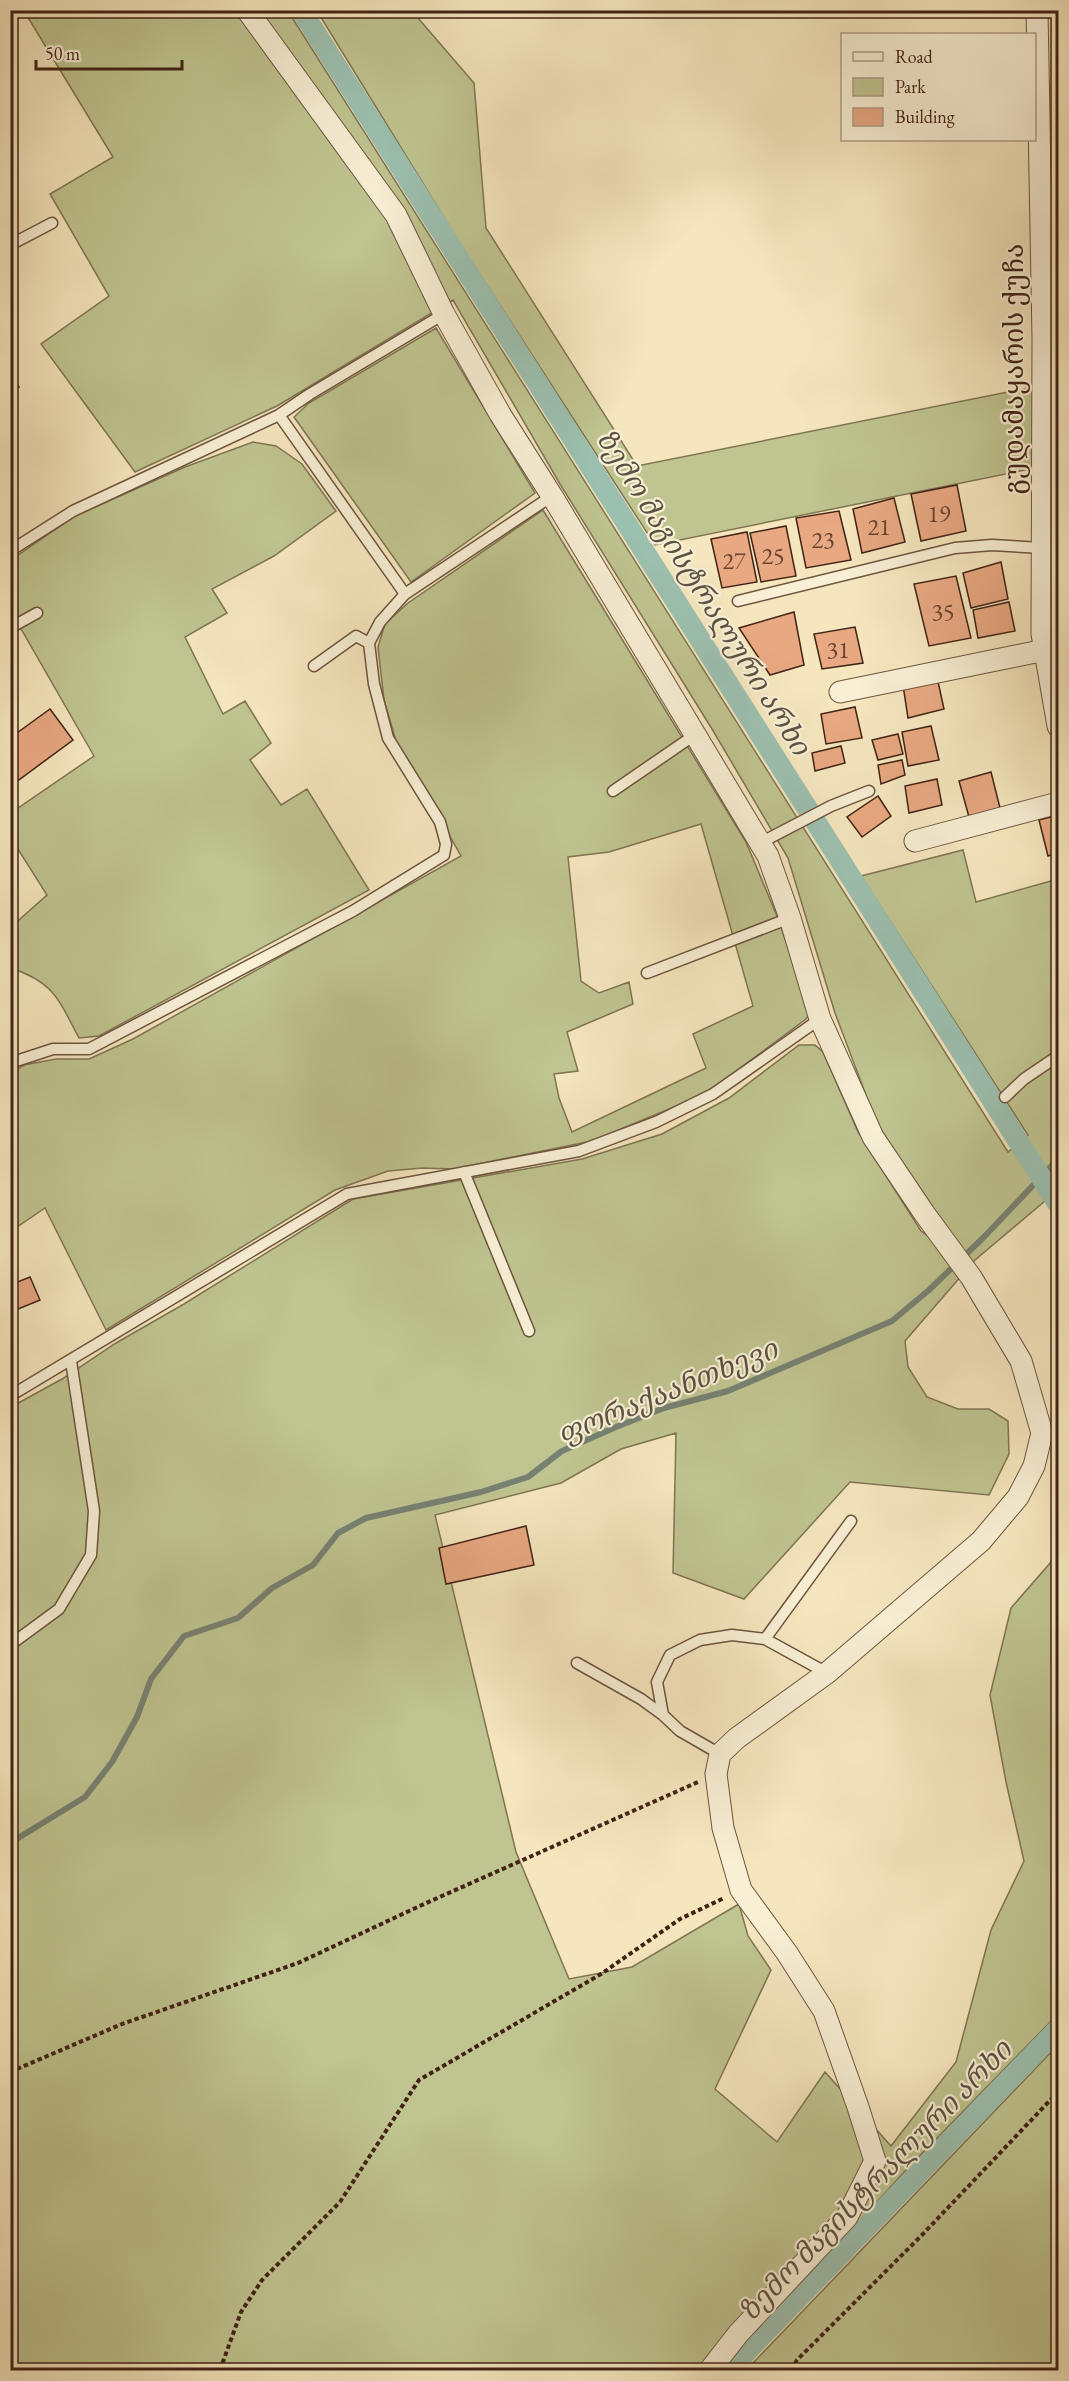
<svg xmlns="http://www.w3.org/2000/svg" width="1069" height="2381" viewBox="0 0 1069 2381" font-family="'EB Garamond','Noto Serif Georgian',serif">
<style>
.green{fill:#bfc490;stroke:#807452;stroke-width:1.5;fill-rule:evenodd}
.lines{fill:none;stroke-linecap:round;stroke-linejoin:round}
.stream{stroke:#778172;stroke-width:6}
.canal{stroke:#9cc0b0;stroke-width:21}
.building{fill:#e8a882;stroke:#402314;stroke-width:1.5}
.service-casing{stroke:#6d543e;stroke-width:13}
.minor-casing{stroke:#6d543e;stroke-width:23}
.path{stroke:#402314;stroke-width:4;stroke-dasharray:4.5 3;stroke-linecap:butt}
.service{stroke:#f8efd5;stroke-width:10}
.minor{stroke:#f8efd5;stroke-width:21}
.labels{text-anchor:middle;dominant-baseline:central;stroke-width:4.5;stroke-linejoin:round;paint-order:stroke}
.number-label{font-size:24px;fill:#6a4430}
.street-label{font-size:27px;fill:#402314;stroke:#f8efd5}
.water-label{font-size:28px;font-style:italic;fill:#5c5243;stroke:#f8efd5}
</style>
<rect width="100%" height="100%" fill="#f5e6be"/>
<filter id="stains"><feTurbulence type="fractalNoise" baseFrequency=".00333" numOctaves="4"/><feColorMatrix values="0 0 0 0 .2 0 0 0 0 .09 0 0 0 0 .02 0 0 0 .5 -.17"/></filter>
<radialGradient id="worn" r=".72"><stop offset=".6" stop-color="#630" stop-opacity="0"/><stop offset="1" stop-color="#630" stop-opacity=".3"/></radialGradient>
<path class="green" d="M24,11H288L1008,1152L1028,1135L861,876L963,850L976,902L1058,879V1190L975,1260L905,1341L908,1367L927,1397L958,1409H989L1008,1421L1009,1454L989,1495L850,1482L744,1599L673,1573L676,1433L621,1449L561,1483L435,1515L516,1852L569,1979L632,1967L739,1904L748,1936L771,1970L715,2089L777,2142L825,2072L891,2146L956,2062L991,1930L1024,1861L1006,1782L990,1695L1011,1608L1058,1554V2014L908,2168L723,2370H11V1407L62,1379L116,1343L184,1304L353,1199L582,1159L662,1134L729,1098L799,1045H815L823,1052L858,1132L921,1231L942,1246L907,1173L878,1127L835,1013L788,858L712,729L560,484L453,300L277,406L135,472L41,344L109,296L50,194L113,157Z
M317,11H412L474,83L486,228L637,466L1033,387L1035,468L655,545L459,242Z
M436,328L535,493L411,582L294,417L309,403Z
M253,442L276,446L302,464L336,511L274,556L212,589L227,613L185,637L223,714L245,701L271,743L250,760L281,805L307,789L369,890L99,1036L79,1038C58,999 55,983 11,968V927L47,895L11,838V813L94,756L13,615L11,616V560L75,516L185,467Z
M543,510L746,842L777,916L811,1012L806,1019L715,1087L686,1102L592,1141L454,1169L422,1168L388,1171L335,1190L106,1330L45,1208L11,1231V1074L24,1065L56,1059H89L133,1039L461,856L396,741L384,700L378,647L385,624L408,603ZM701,824L753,1006L693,1034L706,1068L572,1132L559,1098L554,1074L578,1071L567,1032L633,1004L629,982L599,993L581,981L568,857L609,852Z
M1058,2045V2370H748L753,2363Z"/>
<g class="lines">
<path class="stream" d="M10,1843L85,1797L112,1762L137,1717L151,1679L184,1636L238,1618L272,1588L313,1565L338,1533L366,1518L481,1492L528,1477L562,1451L616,1427L664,1408L728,1391L892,1321L929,1290L984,1237L1058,1159"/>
<path class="canal" d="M301,10L1058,1204
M732,2370L746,2352L1058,2029"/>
</g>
<path class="building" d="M10,374L19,387L10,392Z
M957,485L966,531L921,541L911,494Z
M894,498L905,542L862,553L853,509Z
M839,511L851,560L806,568L796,518Z
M786,526L796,576L761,582L750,533Z
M747,532L757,582L722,588L711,539Z
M1001,562L1008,599L971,608L963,573Z
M956,576L971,638L929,646L914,584Z
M1009,602L1015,631L978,638L973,610Z
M794,612L804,665L770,675L739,628Z
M855,627L863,663L822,669L814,634Z
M937,677L944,709L908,718L903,685Z
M855,707L862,738L826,744L821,714Z
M50,709L73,740L12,785L10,738Z
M931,726L939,760L908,766L902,732Z
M898,734L903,754L878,760L872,740Z
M841,746L845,763L815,771L812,753Z
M902,760L905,775L881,784L878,765Z
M991,772L1000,808L969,817L959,781Z
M937,779L942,805L909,813L905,786Z
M878,796L891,816L862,837L847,817Z
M1058,815V853L1048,856L1039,820Z
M30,1277L40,1300L18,1309L10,1293V1285Z
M526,1526L534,1565L446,1584L439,1548Z"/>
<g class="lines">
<defs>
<path id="service" d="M10,245L52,223
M279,415L405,594
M1043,448L1058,457
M10,551L73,511L279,415L310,394L444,314
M738,601L955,548L992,545L1042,548
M10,628L37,613
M314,666L356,636L369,643
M613,791L696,734
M760,843L831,806L869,791
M647,973L790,918
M10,1063L53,1049H89L353,911L444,855L446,844L440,822L388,738L374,684L369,643L380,622L405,594L552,496
M1005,1097L1024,1079L1058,1056
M464,1172L529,1331
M10,1396L347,1194L579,1151L656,1122L713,1094L820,1019
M765,1639L851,1521
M10,1645L59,1609L91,1555L94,1511L71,1361
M577,1663L641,1699L663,1715L680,1731L720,1754
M663,1715L657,1682L670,1655L700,1640L732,1635L765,1639L827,1673"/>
<path id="minor" d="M247,10L396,215L444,314L500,414L552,496L768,856L790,918L820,1019L873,1137L924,1213L971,1277L1021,1361L1042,1433L1034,1466L1018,1497L981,1541L827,1673L737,1738L720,1754L716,1774L723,1828L741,1890L787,1953L824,2011L858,2107L875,2161L847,2217L738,2334L710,2370
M1037,10L1043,338L1042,634L1058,726
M840,692L1045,650
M915,841L1058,803"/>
</defs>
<use href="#service" class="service-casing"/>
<use href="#minor" class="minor-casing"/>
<path class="path" d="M10,2072L122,2024L298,1963L424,1904L698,1782
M220,2370L241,2312L262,2280L340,2202L419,2080L601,1974L680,1919L724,1898
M791,2370L797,2360L922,2235L1058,2092"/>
<use href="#service" class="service"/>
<use href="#minor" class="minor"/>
</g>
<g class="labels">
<g class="number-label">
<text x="939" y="513">19</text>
<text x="879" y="526">21</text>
<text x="823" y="539">23</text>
<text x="773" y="555">25</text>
<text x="734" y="560">27</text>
<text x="943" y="611">35</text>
<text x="838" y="649">31</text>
</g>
<g class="street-label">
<text transform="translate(1013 369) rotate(-90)">გუდამაყარის ქუჩა</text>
</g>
<g class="water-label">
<text transform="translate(704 592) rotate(58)">ზემო მაგისტრალური არხი</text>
<text transform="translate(667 1391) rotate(-22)">ფორაქაანთხევი</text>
<text transform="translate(875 2180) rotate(-46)">ზემო მაგისტრალური არხი</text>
</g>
</g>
<rect width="1069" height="2381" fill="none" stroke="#f5e6be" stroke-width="36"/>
<rect x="12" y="12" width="1045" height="2357" fill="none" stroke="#402314" stroke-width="3"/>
<rect x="18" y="18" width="1033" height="2345" fill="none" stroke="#402314" stroke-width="1.5"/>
<rect x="841" y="33" width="195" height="108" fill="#f8efd5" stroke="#ae9d88" stroke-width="1.5"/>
<rect x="853" y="52" width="30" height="9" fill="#f8efd5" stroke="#ae9d88" stroke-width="1.5"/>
<text x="895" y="63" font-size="18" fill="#402314">Road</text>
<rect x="853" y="78" width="30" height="18" fill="#bfc490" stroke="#ae9d88" stroke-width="1.5"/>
<text x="895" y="93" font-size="18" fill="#402314">Park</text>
<rect x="853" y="108" width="30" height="18" fill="#e8a882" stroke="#ae9d88" stroke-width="1.5"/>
<text x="895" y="123" font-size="18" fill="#402314">Building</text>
<path d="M36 60v9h146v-9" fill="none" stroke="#402314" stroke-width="3"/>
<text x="45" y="60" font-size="18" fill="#402314" stroke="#f8efd5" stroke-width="4.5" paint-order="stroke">50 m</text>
<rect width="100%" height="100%" filter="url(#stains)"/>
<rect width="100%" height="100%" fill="url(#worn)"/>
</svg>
